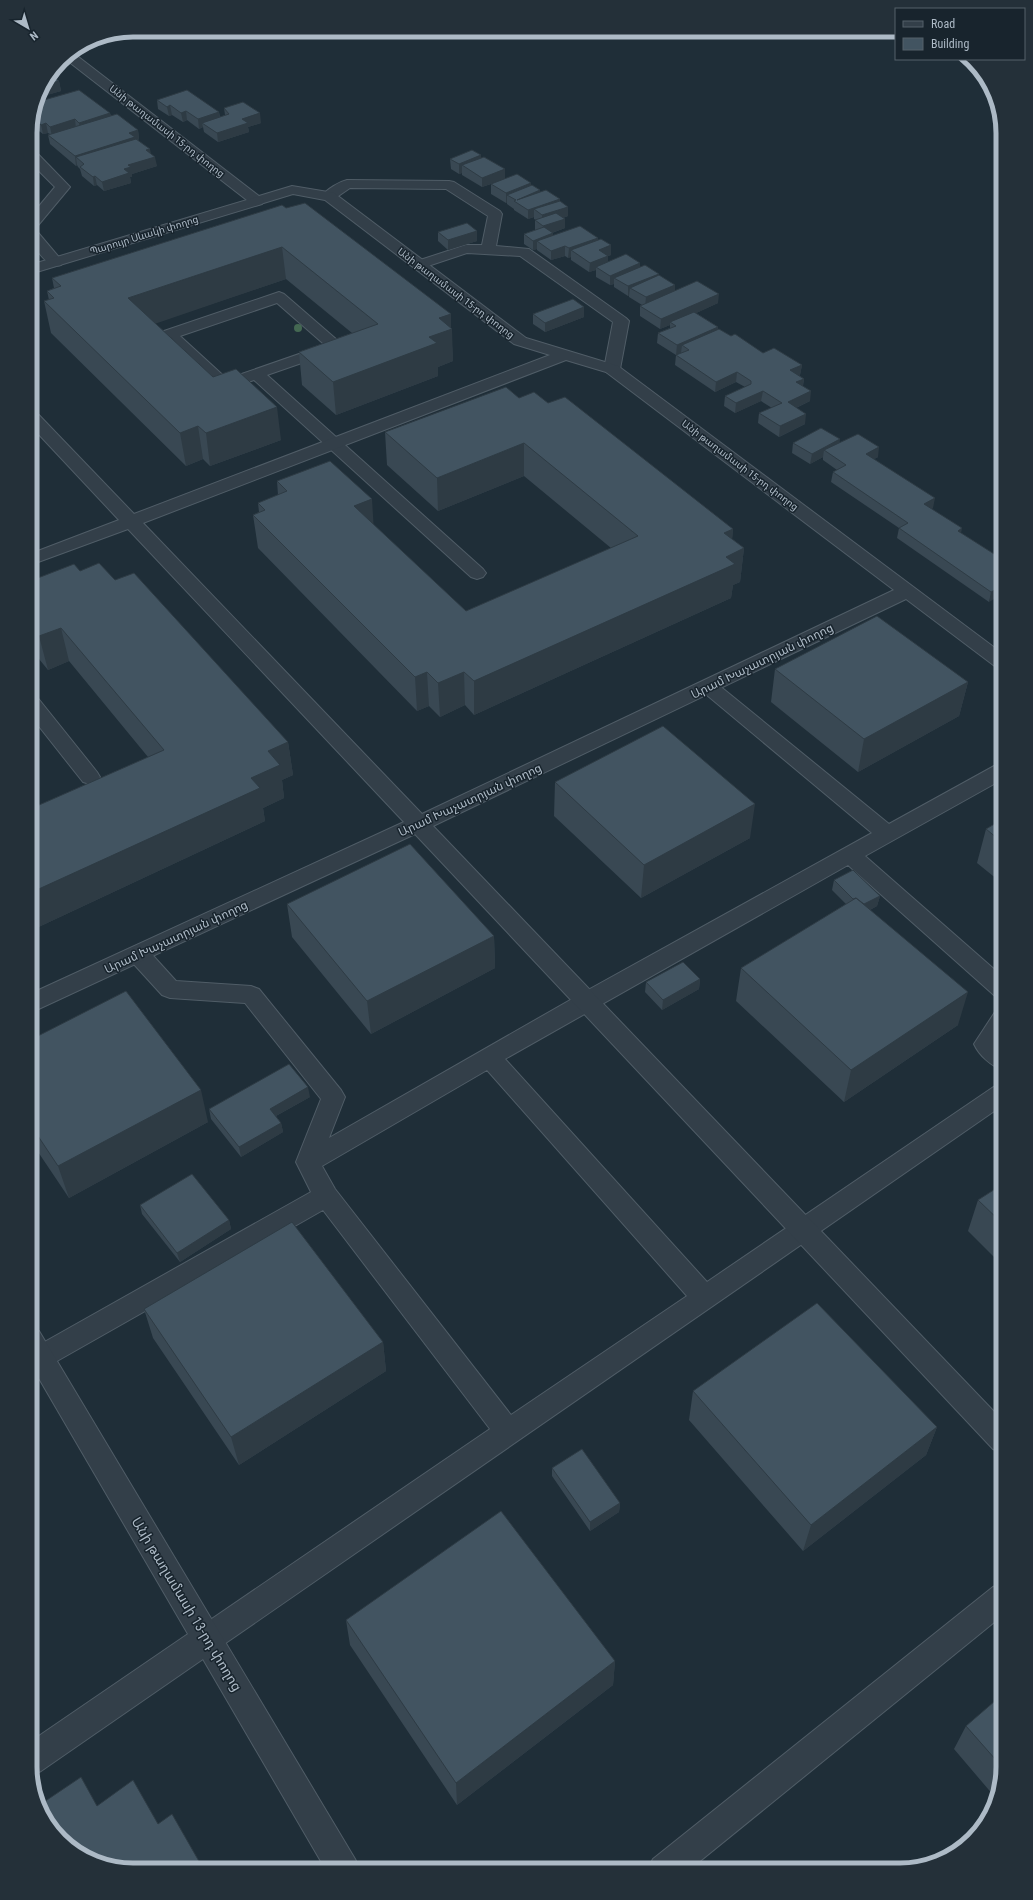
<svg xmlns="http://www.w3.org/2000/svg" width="1033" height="1900" viewBox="0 0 1033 1900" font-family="'Roboto Condensed','Noto Sans Armenian',sans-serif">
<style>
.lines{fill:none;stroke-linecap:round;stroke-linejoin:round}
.service-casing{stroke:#505d67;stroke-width:2}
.minor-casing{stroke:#505d67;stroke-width:2}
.tertiary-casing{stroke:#505d67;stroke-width:2}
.service{fill:#333f49;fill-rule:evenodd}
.minor{fill:#333f49;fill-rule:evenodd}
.tertiary{fill:#333f49;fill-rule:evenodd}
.tree{fill:#446852}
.wall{fill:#394853}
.shaded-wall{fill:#2e3b44}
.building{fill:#425461;stroke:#2e3b44}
.labels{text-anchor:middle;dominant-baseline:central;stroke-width:3;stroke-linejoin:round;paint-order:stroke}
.far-street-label{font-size:10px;fill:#adbac6;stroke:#18242d}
.street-label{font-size:12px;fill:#adbac6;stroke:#18242d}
.near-street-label{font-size:14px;fill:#adbac6;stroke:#18242d}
.rim{fill:none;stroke:#adbac6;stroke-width:5}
</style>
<rect width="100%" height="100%" fill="#1f2e38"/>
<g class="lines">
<defs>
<path id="service" d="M30,150L35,151L70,187L35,229L63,262L61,265C48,269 38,251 30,241V217L55,187L30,162Z
M347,180L449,181L454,182L500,211L502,214L496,246L529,249L626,318L629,321L620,369L618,372L612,374L606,372L604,369L613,322L520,256L467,253L419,269L414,268L412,265L414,262L466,245H482L488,216L446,189L350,188L334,199H324L322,196C327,189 339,182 347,180Z
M279,292L284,294L344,346L342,349L267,375L483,569L486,573L483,577L477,579L471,577L254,380L225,390L219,388L161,334L164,331ZM277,303L325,345L227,379L180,336Z
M709,681L716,683L889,824L996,765L1003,763V779L865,856L1003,977V999L995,996L848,865L505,1059L707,1282L995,1086L1003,1084V1105L217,1649L207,1654L197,1649L192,1639L197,1629L490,1429L323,1210L50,1365L41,1369L32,1365L30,1362L32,1349L311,1192L296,1162L321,1099L245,1003L170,998L162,995L131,961L128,955L131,949L139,947L147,949L176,981L251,986L259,989L341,1090L345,1097L329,1138L579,995L872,833L702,691L699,687L702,683ZM487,1070L687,1296L511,1415L335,1189L322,1166Z
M30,696L37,697L97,772L100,777L97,782L90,784L83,782L30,715Z
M1003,1009V1036L998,1043L1003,1047V1070C991,1066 979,1055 974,1044L995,1012Z
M1003,1583V1615L689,1870H648L653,1859L993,1587Z"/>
<path id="minor" d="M72,52L259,196L292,186L334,193L526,338L618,366L1003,654V669L996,667L906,599L433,826L1003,1421V1453L993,1449L415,834L30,1013V994L404,822L128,529L30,565V554L119,520L30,425V410L36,412L134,514L550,355L514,344L325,200L293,194L257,205L252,204L64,58ZM566,360L606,372L894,590L422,814L143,523Z
M30,1327L39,1331L355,1859L360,1870H326L203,1659L41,1771L32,1775L30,1742L188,1634L30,1363Z"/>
<path id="tertiary" d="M257,197L262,198L264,201L262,204L30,274V265Z"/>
</defs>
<use href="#service" class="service-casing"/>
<use href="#minor" class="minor-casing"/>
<use href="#tertiary" class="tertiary-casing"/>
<use href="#service" class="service"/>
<use href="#minor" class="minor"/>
<use href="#tertiary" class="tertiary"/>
</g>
<circle class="tree" cx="298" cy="328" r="4"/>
<path class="wall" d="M59,81L61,91L39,97L44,100L110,113L111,116L138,130L139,139L138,140L151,154L157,166L132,174V177H130L131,183L104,191L97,185L94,186L82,176L80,169L78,167L77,165L76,166L50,144L48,135L50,134L48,133L43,134L31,125L38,93Z
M157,100L219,112L220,117L225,115L224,108L261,123L248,127L249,132L218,142L204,132L203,127L199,129L187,120L183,122L172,115L169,116L158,109Z
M481,158L505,179L531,186L540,190V192L560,201L568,216L563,218L565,219V228L552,233H553V235L598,238V240L611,255L608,256V262L640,267L659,275L675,291L718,303L696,313L718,327V329L763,353L802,365L800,375H799L804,379L803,386L810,401L796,408L805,424L779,437L758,423L759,413L772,408L761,401L735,413L724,406L725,396L745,387L736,382L715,392L675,365L676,355L657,343L658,333L670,328V325L660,329L640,316V306L642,305L629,297V296H628L614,287V284L610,285L596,277V270L589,272L571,260V257L568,258L565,256L551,260L537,250V249L533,250L524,244V234L535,230V220H536L534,219V217L528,219L514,210V209L507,204V202L506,203L491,194V184L482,187L462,175V173L459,174L451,169L450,159Z
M282,205L451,328L453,361L438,367V376L336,415L302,385L299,352L352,333L286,279L155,323L281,440L210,466L203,459L186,466L51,333L44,301L49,300L47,291L54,288L52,278Z
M477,231V241L448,250L438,241V232Z
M533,314L584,317L545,332L533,324Z
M519,398L548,403L733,529L732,539L744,548L740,582L733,585L731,598L474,715L465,705L440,717L429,706L417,711L258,548L253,515L259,512L258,503L278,495L277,481L373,525L466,611L611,548L524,476L438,511L387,465L385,432Z
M793,443H840L878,457L874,459L933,508L931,509L961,533L1002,559L989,602L897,538L899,528L831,482L833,472L837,470L823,460V457L810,464L792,453Z
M80,571L115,580L288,742L293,775L282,780L284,798L263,808L265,821L30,931V809L148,757L69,661L48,670L30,648V581Z
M775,669L968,682L959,716L858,772L771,702Z
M555,782L750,838L641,898L554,816Z
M1003,819V884L977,863L986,829Z
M834,880L880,896L877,906L870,910L958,1025L844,1102L736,1001L741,968L846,904L832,890Z
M287,904L494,936L495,968L371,1034L292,937Z
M700,979L699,989L662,1010L645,992L646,982Z
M30,1040L208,1122L69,1198L30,1140Z
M310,1097L276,1116L281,1123L283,1132L241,1157L211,1119L209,1109Z
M1003,1184V1266L968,1231L978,1200Z
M140,1205L229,1220L231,1229L180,1262L142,1214Z
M144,1309L383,1342L386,1371L239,1465L153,1338Z
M693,1391L937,1427L926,1455L803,1551L689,1420Z
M552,1468L620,1503L619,1512L590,1531L552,1476Z
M346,1620L615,1661L613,1685L457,1805L350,1645Z
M966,1726L1003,1767L994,1796L954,1749Z"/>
<path class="shaded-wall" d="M126,31V32L85,47L84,44L94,38Z
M59,81L61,91L37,98L38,93L43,86Z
M170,105L172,115L169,116L167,107Z
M186,111L187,120L183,122L181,113Z
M219,112L220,121L202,123L203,127L199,129L198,119Z
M110,113L112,123L81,132L79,123Z
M260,113L261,123L248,127L249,132L218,142L217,133L242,119Z
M75,119L76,129L52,136L50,127Z
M46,123L48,133L43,134L41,125Z
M138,130L139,139L76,157L77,165L76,166L75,156L129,133Z
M150,149L152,158L155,157L157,166L132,174V177H130L131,183L104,191L102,182L124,169L146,150Z
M481,155V165H462V173L459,174V164Z
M505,169V179L482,187V178Z
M95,176L97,185L94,186L93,177Z
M531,183V192L507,195V202L506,203V193Z
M540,190V200H517Z
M560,199V208L534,209V217L528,219V210Z
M568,207V216L542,225V215Z
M565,219V228L543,236V226Z
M477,231V241L448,250V240Z
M553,233V243L537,241V249L533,250V241Z
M598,238V248L571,250V257L568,258L569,248Z
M611,245V255L608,256V265L596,267V270L589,272L590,263L599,250Z
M565,246V256L551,260V251Z
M282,247L286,279L134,331L128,298Z
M640,263V272L614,278V284L610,285V276Z
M659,274L658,283L630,288L629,296H628V286Z
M675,285V294L645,307L646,297Z
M719,294L718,303L673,324L670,322V325L660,329L661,319Z
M584,307V317L545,332V323Z
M451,314V329H452L453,361L438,367V376L336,415L333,382L429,337L439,318Z
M718,327L717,337L682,345L681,353L676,355L677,345Z
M802,365L800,375L789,380L790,370Z
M737,372L736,382L715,392L716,382Z
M804,379L802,389L796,382Z
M763,391L761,401L735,413L736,403Z
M811,391L810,401L787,412L788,402Z
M277,407L281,440L210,466L206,433Z
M806,414L805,424L779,437L780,426Z
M198,426L203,459L186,466L180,433Z
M840,439L839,449L824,450L823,457L810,464L812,454Z
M524,443V476L438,511L437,478Z
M879,447L878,457L865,464L866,454Z
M30,494L33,504L30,505Z
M935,498L933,508L922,514L924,504Z
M372,499L374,532L354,506Z
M962,528L960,539L958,531Z
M733,529L731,554L744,548L740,582L733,585L731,598L474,715V681L724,533Z
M1002,559L999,569L995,567Z
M1003,586V594L989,602L991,592Z
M61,628L69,661L48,670L39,636Z
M427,672L429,706L417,711L415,677Z
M464,672L465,705L440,717L438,683Z
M968,682L959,716L858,772L864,739Z
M288,742L293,775L282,780L284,798L263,808L265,821L30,931V893L268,751Z
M755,804L750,838L641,898L644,865Z
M880,896L877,906L858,916L860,906Z
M494,936L495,968L371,1034L367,1001Z
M700,979L699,989L662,1010L663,1000Z
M968,992L958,1025L844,1102L851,1070Z
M308,1087L310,1097L272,1118L270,1109Z
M201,1090L208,1122L69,1198L58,1166Z
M281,1123L283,1132L241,1157L239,1147Z
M229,1220L231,1229L180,1262L177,1253Z
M383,1342L386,1371L239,1465L231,1437Z
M937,1427L926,1455L803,1551L811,1525Z
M620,1503L619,1512L590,1531V1522Z
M615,1661L613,1685L457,1805L456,1783Z"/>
<path class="building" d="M50,75L59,81L43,86Z
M79,90L110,113L79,123L75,119L50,127L46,123L41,125L32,118L37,96L44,100Z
M187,90L219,112L198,119L186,111L181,113L170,105L167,107L157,100Z
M243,102L260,113L242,119L248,123L217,133L202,123L229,114L224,108Z
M117,114L138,130L129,133L135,137L75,156L48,135Z
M136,139L150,149L146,150L155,157L128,165L131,167L124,169L129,173L102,182L95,176L93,177L80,167L84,164L76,157Z
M472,150L481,155L459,164L450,159Z
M484,157L505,169L482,178L462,165Z
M517,174L531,183L506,193L491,184Z
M532,185L540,190L517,200L546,190L560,199L528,210L514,201L516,200L507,195Z
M560,201L568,207L542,215L534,209Z
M305,203L451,314L439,318L452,329L429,337L437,343L333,382L299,352L378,324L282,247L128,298L213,377L236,369L277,407L206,433L198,426L180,433L44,301L54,298L47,291L61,286L52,278L282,205L286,208Z
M556,213L565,219L543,226L535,220Z
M467,223L477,231L448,240L438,232Z
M580,226L598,238L569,248L565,246L551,251L537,241Z
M544,227L553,233L533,241L524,234Z
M601,239L611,245L599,250L608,256L590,263L571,250Z
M626,254L640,263L610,276L596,267Z
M645,265L659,274L628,286L614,278Z
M659,275L675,285L646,297L630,288Z
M697,281L719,294L661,319L640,306Z
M573,299L584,307L545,323L533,314Z
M694,312L718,327L677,345L658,333L676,326L670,322Z
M719,329L731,336L735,334L763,353L774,348L802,365L790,370L804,379L796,382L811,391L788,402L806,414L780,426L759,413L782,403L763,391L736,403L725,396L751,384V381L737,372L716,382L676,355L689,350L682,345Z
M506,387L519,398L534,392L548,403L565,397L733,529L724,533L744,548L726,557L735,564L474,681L464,672L438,683L427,672L415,677L253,515L265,510L258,503L287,491L277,481L330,461L372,499L354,506L466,611L638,536L524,443L437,478L385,432Z
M821,428L840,439L812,454L793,443Z
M858,434L879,447L866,454L935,498L924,504L962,528L958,531L1002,559L995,567L1003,572V586L991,592L899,528L908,523L833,472L846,465L824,450Z
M99,563L115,580L134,573L288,742L268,751L280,765L251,778L260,788L30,893V809L164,750L61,628L39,636L30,625V581L74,564L80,571Z
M877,616L968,682L864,739L775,669Z
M663,726L755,804L644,865L555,782Z
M1003,819V843L986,829Z
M410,844L494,936L367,1001L287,904Z
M853,870L880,896L864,904L856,898L853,899L834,880Z
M856,898L968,992L851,1070L741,968Z
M683,962L700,979L663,1000L646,982Z
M126,991L201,1090L58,1166L30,1124V1040Z
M289,1064L308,1087L270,1109L281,1123L239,1147L209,1109Z
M192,1174L229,1220L177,1253L140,1205Z
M1003,1184V1224L978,1200Z
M292,1222L383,1342L231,1437L144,1309Z
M817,1303L937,1427L811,1525L693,1391Z
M582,1449L620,1503L590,1522L552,1468Z
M501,1511L615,1661L456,1783L346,1620Z
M1003,1694V1768L966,1726Z
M81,1777L97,1806L133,1780L158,1824L172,1814L204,1870H126L76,1853L38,1806Z"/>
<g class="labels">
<g class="far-street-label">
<text transform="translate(167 131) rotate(38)">Անի թաղամասի 15-րդ փողոց</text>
<text transform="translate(144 235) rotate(-17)">Պարույր Սևակի փողոց</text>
<text transform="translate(456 293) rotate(37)">Անի թաղամասի 15-րդ փողոց</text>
<text transform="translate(740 465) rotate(37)">Անի թաղամասի 15-րդ փողոց</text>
</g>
<g class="street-label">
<text transform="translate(762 661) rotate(-26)">Արամ Խաչատրյան փողոց</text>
<text transform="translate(470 800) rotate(-25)">Արամ Խաչատրյան փողոց</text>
<text transform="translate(176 937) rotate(-25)">Արամ Խաչատրյան փողոց</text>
</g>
<g class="near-street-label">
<text transform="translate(187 1604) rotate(59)">Անի թաղամասի 13-րդ փողոց</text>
</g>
</g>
<path d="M0 0H1033V1900H0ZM133 37H900A96 96 0 0 1 996 133V1767A96 96 0 0 1 900 1863H133A96 96 0 0 1 37 1767V133A96 96 0 0 1 133 37Z" fill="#243039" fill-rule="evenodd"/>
<path class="rim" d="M133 37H900A96 96 0 0 1 996 133V1767A96 96 0 0 1 900 1863H133A96 96 0 0 1 37 1767V133A96 96 0 0 1 133 37Z"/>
<rect x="895" y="8" width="130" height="52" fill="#18242d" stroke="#54606a"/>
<rect x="903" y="21" width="20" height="6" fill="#333f49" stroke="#54606a"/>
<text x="931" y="28" font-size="12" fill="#adbac6">Road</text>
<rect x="903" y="38" width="20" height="12" fill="#425461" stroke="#54606a"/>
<text x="931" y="48" font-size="12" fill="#adbac6">Building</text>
<g transform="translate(28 28) rotate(142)" stroke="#18242d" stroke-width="3" paint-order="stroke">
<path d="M0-3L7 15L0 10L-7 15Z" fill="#adbac6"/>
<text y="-6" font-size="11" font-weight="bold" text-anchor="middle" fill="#adbac6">N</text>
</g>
</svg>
